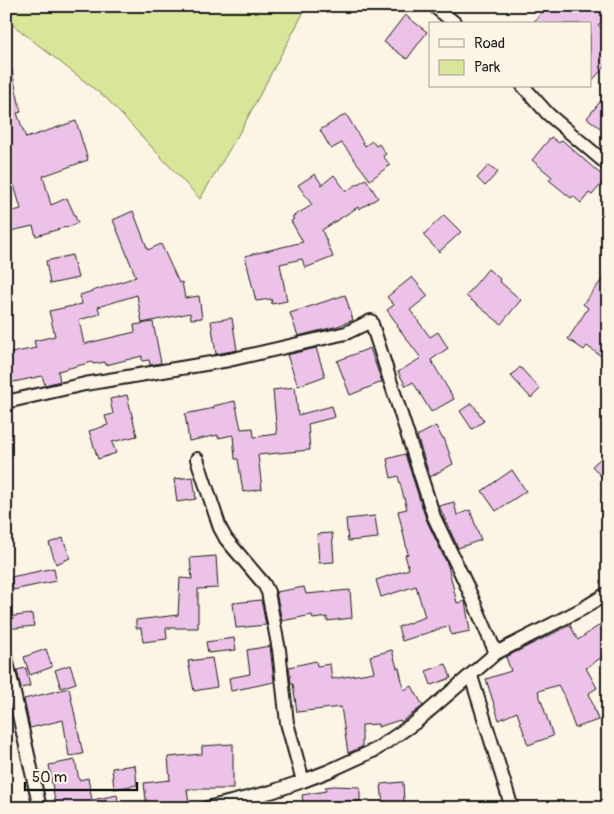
<svg xmlns="http://www.w3.org/2000/svg" width="614" height="814" viewBox="0 0 614 814" font-family="Pangolin,sans-serif">
<style>
.green{fill:#d9e699;stroke:#7a815a}
.building{fill:#edc2e8;stroke:#1c1c1c}
.lines{fill:none;stroke-linecap:round;stroke-linejoin:round}
.street-casing{stroke:#1c1c1c;stroke-width:16}
.street{stroke:#fcf5e5;stroke-width:12}
</style>
<rect width="100%" height="100%" fill="#fcf5e5"/>
<filter id="ink" filterUnits="userSpaceOnUse"><feTurbulence type="fractalNoise" baseFrequency=".02" numOctaves="2"/><feDisplacementMap in="SourceGraphic" scale="10" xChannelSelector="R" yChannelSelector="G"/><feConvolveMatrix kernelMatrix="1 2 1 2 8 2 1 2 1" color-interpolation-filters="sRGB"/></filter>
<g filter="url(#ink)">
<path class="green" d="M6,6H307L241,130L200,199L107,99L13,25L6,29Z"/>
<path class="building" d="M547,6H608V15L598,25L608,33V63L590,83V24H532Z
M405,15L427,32L407,59L384,42Z
M11,67L21,112L17,113L26,138L76,121L88,160L43,176L51,205L67,198L78,223L66,228V227L36,236L33,226L6,232V213L21,209L14,185L9,187L6,179V68Z
M608,92V134L587,118Z
M346,114L365,146L372,141L376,146L379,144L386,154L383,156L390,165L370,180L342,143L331,149L320,130Z
M551,137L559,143L562,140L606,179L592,195L589,193L581,203L573,196L571,198L549,180L552,177L532,160Z
M489,165L498,172L485,186L477,178Z
M315,174L322,185L334,175L346,191L366,179L378,198L359,209L358,207L322,230L333,257L305,268L302,259L280,264L287,301L272,304L271,299L256,301L245,256L303,242L291,221L294,219L292,217L312,205L298,185Z
M133,211L148,250L161,244L179,283L182,282L185,298L199,296L202,318L191,319L190,313L142,323L137,295L98,307L100,314L79,320L84,344L135,332L134,325L153,322L161,363L150,365L149,360L142,361V356L106,365L105,362L93,364L92,362L58,371L60,381L45,385L42,376L9,383L6,371V354L36,348L34,341L55,336L49,311L82,304L80,295L136,277L113,220Z
M444,215L461,232L439,252L423,235Z
M72,255L78,278L50,284L46,261Z
M488,269L500,279L499,281L521,300L501,324L466,296Z
M608,272V361L587,346L584,350L568,339L588,308L583,304Z
M412,277L428,296L410,310L430,337L438,332L448,348L431,360L454,399L431,412L413,382L406,386L398,372L421,358L397,326L398,325L387,310L394,305L387,297Z
M345,295L353,320L338,326L298,336L290,313Z
M232,318L237,350L216,354L211,321Z
M316,348L325,376L298,386L287,355Z
M370,348L382,382L350,395L337,361Z
M520,367L540,389L531,398L511,376Z
M295,387L298,415L332,406L335,417L308,424L310,450L258,455L262,489L243,492L238,459H235L233,435L218,438V435L189,441L185,414L214,408L213,406L235,401L241,429L253,428L254,437L277,434L273,390Z
M127,395L137,436L112,442L116,453L98,459L89,431L108,425L105,416L113,414L110,399Z
M472,403L484,421L472,429L460,411Z
M436,426L442,438H444L453,464L430,477L417,436Z
M608,452V484L592,466Z
M405,454L426,519L448,566L457,603L465,601L470,631L451,635L449,626L402,641L398,627L425,617L416,586L381,597L376,580L409,569L405,555L408,554L398,511L407,509L398,476L391,478L387,459Z
M512,470L526,491L496,511L482,491Z
M193,477L196,499L177,502L174,479Z
M454,502L457,515L470,510L481,540L458,548L439,506Z
M375,516L378,538L348,541L346,519Z
M332,533L334,562L319,563L317,534Z
M63,538L70,558L56,564L49,543Z
M216,556L218,588L198,589V628H166L167,639L143,642L141,628H136V620L178,615L180,578L192,579L190,558Z
M54,568L56,581L13,590L11,577Z
M304,587L306,594L350,590L352,618L327,621V617L313,619L312,615L282,621L276,592Z
M261,600L266,625L236,628L233,603Z
M32,614L34,626L6,629V617Z
M608,619V653L586,668L597,688L589,693L598,720L575,728L563,694L558,685L538,691L553,736L528,745L517,712L499,720L486,679L511,671L506,657L570,625L578,640Z
M234,638L236,650L208,653L206,642Z
M270,646L274,682L231,691L229,678L250,674L247,650Z
M46,649L52,667L30,675L24,657Z
M392,650L397,668H399L404,690L412,686L423,706L401,722L400,720L378,727V724L362,725V747L348,753L341,707L297,712L293,684H291L289,667L316,661L317,666L330,664L332,679L374,672L370,656Z
M212,658L217,687L194,691L188,661Z
M446,664L451,678L431,685L426,671Z
M70,665L76,683L61,688L55,670Z
M26,668L30,686L21,688L17,670Z
M69,688L83,754L69,756L63,720L30,728L24,699Z
M233,744V789H187L189,804L173,807L147,808L144,783L170,780L168,757L202,754V746Z
M75,760L79,780L88,778L92,800L117,795L119,808H56L49,765Z
M135,765L137,785L114,789L112,768Z
M403,782L404,803L383,805L381,784Z
M334,786L360,787V801H332L334,808H304L302,795L326,791L325,787Z"/>
<g class="lines">
<defs>
<path id="street" d="M434,6L456,24
M523,86L548,114L608,165
M6,402L85,384L229,360L346,333L371,321L434,517L466,584L496,653
M197,459L220,528L226,539L264,584L268,592L279,650L287,723L303,781
M6,658L40,808
M471,676L512,808
M207,808L271,792L303,781L329,771L375,750L416,722L496,653L582,609L608,593"/>
</defs>
<use href="#street" class="street-casing"/>
<use href="#street" class="street"/>
</g>
</g>
<rect width="614" height="814" fill="none" stroke="#fcf5e5" stroke-width="25"/>
<rect x="12" y="12" width="589" height="789" fill="none" stroke="#1c1c1c" stroke-width="2" filter="url(#ink)"/>
<rect x="429" y="22" width="162" height="65" fill="#fcf5e5" stroke="#a29e95"/>
<rect x="439" y="39" width="25" height="8" fill="#fcf5e5" stroke="#a29e95"/>
<text x="474" y="48" font-size="15" fill="#1c1c1c">Road</text>
<rect x="439" y="60" width="25" height="15" fill="#d9e699" stroke="#a29e95"/>
<text x="474" y="72" font-size="15" fill="#1c1c1c">Park</text>
<path d="M25 782v8h112v-8" fill="none" stroke="#1c1c1c" stroke-width="2.5"/>
<text x="32" y="782" font-size="15" fill="#1c1c1c" stroke="#fcf5e5" stroke-width="4" paint-order="stroke">50 m</text>
</svg>
